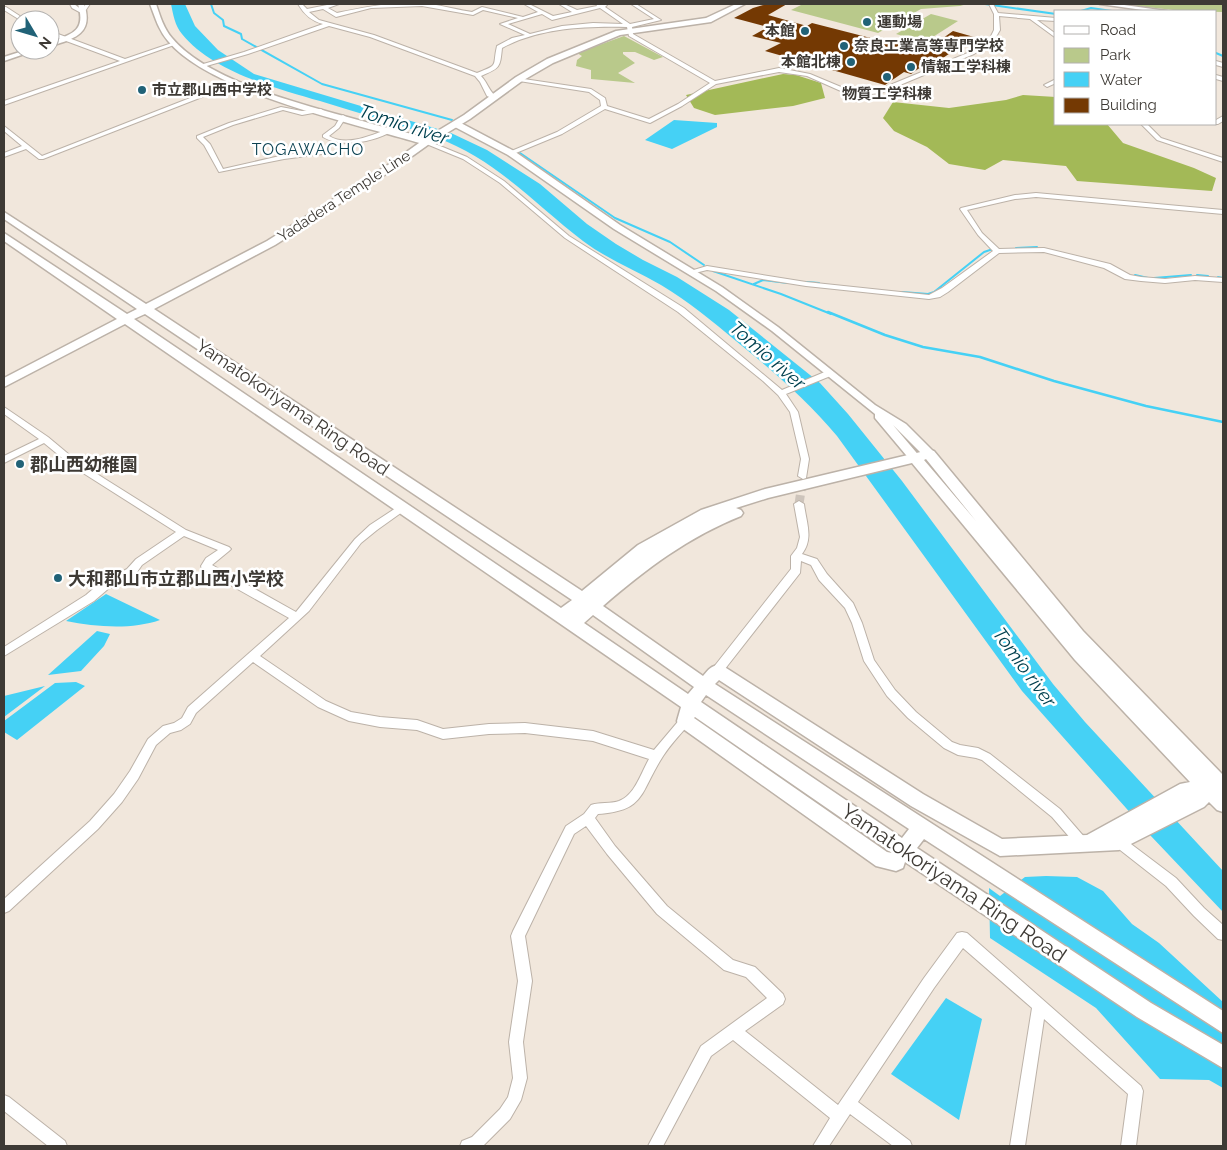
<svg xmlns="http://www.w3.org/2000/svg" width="1227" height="1150" viewBox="0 0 1227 1150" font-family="Raleway,'Noto Sans JP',sans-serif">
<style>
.green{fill:#b9c98b}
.forest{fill:#a3b957}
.water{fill:#45d1f5}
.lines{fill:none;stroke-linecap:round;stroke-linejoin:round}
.stream-far1{stroke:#45d1f5;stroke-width:2}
.stream{stroke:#45d1f5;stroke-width:2.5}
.building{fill:#743903}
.minor-tunnel{stroke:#cdc4bb;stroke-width:9;stroke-dasharray:9 4.5;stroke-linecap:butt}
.minor-casing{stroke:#bcb2a8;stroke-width:2}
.tertiary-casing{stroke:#bcb2a8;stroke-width:3}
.secondary-casing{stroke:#bcb2a8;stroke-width:3}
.minor{fill:#fff;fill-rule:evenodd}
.tertiary{fill:#fff;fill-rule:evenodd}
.secondary{fill:#fff;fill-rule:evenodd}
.poi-dot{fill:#216277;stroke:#fff;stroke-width:2}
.labels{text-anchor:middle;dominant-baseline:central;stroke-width:5;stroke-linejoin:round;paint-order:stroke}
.far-poi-label{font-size:15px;font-weight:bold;fill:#3e3a35;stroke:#fff;text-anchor:start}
.far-street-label{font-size:15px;fill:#3e3a35;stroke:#fff}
.far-neighbourhood-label{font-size:16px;letter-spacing:1px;fill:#0d4353;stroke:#fff}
.street-label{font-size:18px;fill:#3e3a35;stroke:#fff}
.poi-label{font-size:18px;font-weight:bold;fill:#3e3a35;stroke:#fff;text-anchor:start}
.water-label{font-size:19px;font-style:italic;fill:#00404f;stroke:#fff}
.near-street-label{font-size:21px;fill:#3e3a35;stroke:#fff}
</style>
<rect width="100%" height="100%" fill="#f1e7dc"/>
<path class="green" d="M803,4H967L960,6L921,9L878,33L791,10Z
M1120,4H1223V12L1182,11Z
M931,14L958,21L925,42L896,34Z
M624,36L663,57L654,60L635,52H623V54L635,63L618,73L635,83L591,79V70L576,66L577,60L582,56L577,53Z"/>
<path class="forest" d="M783,74L796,75L821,83L825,98L793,106L715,115L694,108L686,95Z
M1023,95L1056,97V124H1107L1123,143L1194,168L1216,178L1212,191L1077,181L1066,166L1003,160L985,170L949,164L927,147L894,131L883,118L893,102L949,108L1006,100Z"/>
<path class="water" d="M171,4H185L195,26L218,50L254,74L451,133L487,150L540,184L587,224L616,244L643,260L677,277L729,310L820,383L848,414L902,481L1053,684L1085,722L1223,871V912L1150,835L1022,691L837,436C807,400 772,370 736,341C712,321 688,301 661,285C635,270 607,259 583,241C536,205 494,158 437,138C398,124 359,113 320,101C275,88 213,72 182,34C175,26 173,14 171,4Z
M674,120L717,123V127L672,149L645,140Z
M106,594L160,620C131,630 96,627 66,621Z
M97,631L110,634L104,646L81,671L48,675Z
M76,682L85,686L17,740L4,732V721L55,683Z
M45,686L4,717V696Z
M1046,876L1077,877L1103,891L1132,924L1159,943L1223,1002V1088L1209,1080L1160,1079L1096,1008L990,938L989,888L1000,896L1025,877Z
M946,998L982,1019L959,1120L891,1074Z"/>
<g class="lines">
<path class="stream-far1" d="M211,4L214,13L223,20L224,26L241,34L242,39L322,84L452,120
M985,4L1056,14
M1081,11L1091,8L1112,11
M1133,11H1135
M1216,53L1223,56
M520,153L615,218L670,242L704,265
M1016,248L1037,247
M713,271L781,294L831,314
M1135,275L1148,278
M1197,275L1208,276
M1218,277L1223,278
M1154,278L1191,275
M807,282L819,283
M754,284L763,280L788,283
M902,292L928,294L934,292L984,252L993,249"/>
<path class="stream" d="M828,312L885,335L923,347L980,357L1054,381L1146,406L1223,422"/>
</g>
<path class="building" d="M767,4H787L768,15L807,26L812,23L894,44L900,41L929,48L953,31L974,37L934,64L928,62L911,74L904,72L885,85L765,51L781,43L752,36L768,27L734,18L753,8Z"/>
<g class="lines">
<path class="minor-tunnel" d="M799,504L803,477"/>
<defs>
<path id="minor" d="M70,4H74L82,10L86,4H90L83,14L72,8Z
M298,4H302L307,9L332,4H339L328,8L337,13C367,7 399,0 430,4C444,6 458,10 472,12L482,7L523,17L538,12L524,4H529L553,16L572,12L559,4H564L577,10L597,6L596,4L607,5L605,7L630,24L654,19L631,4H636L661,20L632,27L633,34L715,81L779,68L810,74L853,92L878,90L970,52L989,40L994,30V14L989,4H993L998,13L1056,18V21L1037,20L1056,34V38L1030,19L999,16L1000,30L993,42L974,54L881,93L852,96L807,76L779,72L716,84L682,106L650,123L605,109L562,134L511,155L509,154V152L557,132L601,106L600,100L589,92L519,81L517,80V78L591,89L605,98L607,106L649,119L678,104L710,83L629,36L627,27C585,26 539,28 502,48C500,68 500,68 481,76C488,83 489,92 497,97L494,99L487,96L480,82L475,76L370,37L329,26L248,54L203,67L200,65L244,52L323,24C311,21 304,14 298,4ZM422,6L473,15L483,10L518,18L500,24L525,35L512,38L497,46C492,67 500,64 477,73L374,35L319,20L309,12L323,9L336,17L371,8ZM600,8L623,24L593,23L562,26L530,34L508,24L542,14L552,20Z
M4,7H6L26,20H20L4,10Z
M50,31L125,59L172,43L177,44L4,105V101L120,61L50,35Z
M1216,61L1223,63V67L1216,65Z
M1216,75L1223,77V81L1216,79Z
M1056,79V83L1047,87L1044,85Z
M236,80L239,82L238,83L43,159H39L26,149L4,157V153L22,146L4,131V126L42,156Z
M281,107L302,111L321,109L324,111L302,115L283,110L233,125L203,137L210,144L223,169L284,155L320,151L322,152V154L284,159L219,172L204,145L197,138V136L229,123Z
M343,115L346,117L339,128L329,136C347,147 371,135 389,129L392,131C375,142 341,148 323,137V135L335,126L341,116Z
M1223,116V121L1218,124H1214H1216V120Z
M1141,124H1147L1161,138L1223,158V162L1157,140Z
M424,141H428L467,157L504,181L569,236L684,308L782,390L827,371H833V375L786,394L798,412L809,459L806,478L803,479L798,476L801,459L790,412L778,395L763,381L678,312L565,238L500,183L463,159L424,143Z
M1036,193L1223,210V214L1036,197L1015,199L967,210L982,233L999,249L1044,248L1110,264L1130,275L1141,277L1165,279L1195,276L1223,278V282L1195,280L1165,283L1141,281L1125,279L1104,268L1044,252L999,253L948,292L940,297L929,299L806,286L707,270L691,274L687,272L707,266L806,282L929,295L942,288L993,251L978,235L960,209L961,208L1015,195Z
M4,407L48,437L78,462L186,530L229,547L231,549L229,551L212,565L296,612L355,539L370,525L399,506H405L407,508L405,510L377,530L361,543L309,611L260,656L326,701L351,712L380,717L417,720L443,729L489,724L525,723L593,731L654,750L681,718L685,716L689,718L691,721L689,724C679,736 668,747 660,761C640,794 644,811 598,814L595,818L615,846L667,906L733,960L755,967L783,994L785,999L783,1004L745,1031L838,1105L924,978L957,933L962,932L967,933L1141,1086L1143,1091L1136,1146H1121L1128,1094L1044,1019L1025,1146H1010L1032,1008L963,948L934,988L858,1102L910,1141L912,1146H893L850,1114L829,1146H813L830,1118L733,1040L711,1056L663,1146H648L701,1046L767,998L746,977L724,970L657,914L607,854L586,826L574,834L525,936L532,981L523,1042L527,1078L521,1100L510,1119L483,1146H460L462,1141L472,1137L500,1109L508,1097L513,1078L509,1042L518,981L511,936L513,931L566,826L584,814L591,805C600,802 610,804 619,801C635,795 641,773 649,759L593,741L525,733L489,734L443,739L417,730L380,727L349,721L318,707L253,662L196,713L190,724L181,730L170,733L156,745L138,779L122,802L98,829L9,911L4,913V899L90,821L114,794L130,771L148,739L163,726L174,723L182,718L188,707L289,618L202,569L201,566L206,558L218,550L184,536L142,565L135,575L108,589L94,601L4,656V647L86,595L100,583L127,569L136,559L176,532L72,466L44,443L4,463V456L39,439L4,414Z
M799,501L804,504C806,522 814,538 802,554L817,559L827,574L853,603L862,623L874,660L895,690L916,712L952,742L960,745L978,748L990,754L1060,809L1086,839L1088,843L1086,847L1082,849L1078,847L1052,817L982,760L976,758L958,755L944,748L908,718L887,696L864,661L852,623L845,608L819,580L811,565L801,561L800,573L721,674L717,675L713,674L712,671L713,668L791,569V556L797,548L800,537L794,504Z
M1119,836L1123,838L1176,878L1204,908L1223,925V940L1218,939L1194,916L1166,886L1115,846L1113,842L1115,838Z
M4,1095L9,1097L65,1141L67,1146H48L4,1111Z"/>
<path id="tertiary" d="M78,4H84C94,33 75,39 50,46V42C73,34 86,31 78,4Z
M150,4H156C160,16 164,29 172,38C211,85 318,108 376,125C390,129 419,134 430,142L423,144C357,124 211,93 168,41C159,31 155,17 150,4Z
M1100,4H1117L1167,11H1150Z
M26,50H36L4,61V57Z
M453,122H459L514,151L620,225L722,287L778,327L875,405L906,424L933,451L935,454L933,457H925L893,425L921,458L919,461H911L875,418V414L772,331L716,291L614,229L508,155L453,126Z"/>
<path id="secondary" d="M736,4H745L711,22L620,35L553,63L522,81L470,119L432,142L397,167L275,245L154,309L582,591L638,545L701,510L765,489L929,450L934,451L1083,631L1223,775V812L1217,810L1209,802L1204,807L1119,850L1000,856L911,806L719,680L715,684L1223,1011V1033L924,839L917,848L1151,1003L1223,1045V1068L1137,1017L905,862L903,868L896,871L876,866L679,726L677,721L681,707L125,324L4,387V378L117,319L4,241V233L127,314L137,309L4,219V212L146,304L267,241L391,163L426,138L464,115L516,77L547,59L616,31L706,18ZM145,314L572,600L561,608L134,319ZM926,459L976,521L924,460ZM912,463L1075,660L1190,782L1180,784L1087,835L1002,839L923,794L723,666C713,663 709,669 703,676L603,606C646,569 688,537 741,516L743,513L741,510L736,508L768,498ZM593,615L694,687L688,694L584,623ZM706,695L909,829L902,838L701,702ZM695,717L892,853L887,852L694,718Z"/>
</defs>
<use href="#minor" class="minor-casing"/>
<use href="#tertiary" class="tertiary-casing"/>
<use href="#secondary" class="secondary-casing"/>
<use href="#minor" class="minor"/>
<use href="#tertiary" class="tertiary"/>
<use href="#secondary" class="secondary"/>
</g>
<g class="poi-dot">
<circle cx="867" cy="22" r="5"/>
<circle cx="805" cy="31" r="5"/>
<circle cx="844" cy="46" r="5"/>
<circle cx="851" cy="62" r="5"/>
<circle cx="911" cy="67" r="5"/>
<circle cx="887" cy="77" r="5"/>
<circle cx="142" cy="90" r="5"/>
<circle cx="20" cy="464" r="5"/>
<circle cx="58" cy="578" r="5"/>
</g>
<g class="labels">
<g class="far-poi-label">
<text x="877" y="22">運動場</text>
<text x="795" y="31" text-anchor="end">本館</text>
<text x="854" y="46">奈良工業高等専門学校</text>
<text x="841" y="62" text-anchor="end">本館北棟</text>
<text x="921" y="67">情報工学科棟</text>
<text x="152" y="90">市立郡山西中学校</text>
<text x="887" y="94" text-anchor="middle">物質工学科棟</text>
</g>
<g class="far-street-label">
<text transform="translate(344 196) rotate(-33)">Yadadera Temple Line</text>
</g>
<g class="far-neighbourhood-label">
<text x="308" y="149">TOGAWACHO</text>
</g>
<g class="street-label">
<text transform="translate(293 407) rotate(34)">Yamatokoriyama Ring Road</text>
</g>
<g class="poi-label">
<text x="30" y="464">郡山西幼稚園</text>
<text x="68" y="578">大和郡山市立郡山西小学校</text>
</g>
<g class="water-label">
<text transform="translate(404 124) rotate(18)">Tomio river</text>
<text transform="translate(768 355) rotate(41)">Tomio river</text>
<text transform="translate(1025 667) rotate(54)">Tomio river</text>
</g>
<g class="near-street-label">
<text transform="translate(954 883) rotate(34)">Yamatokoriyama Ring Road</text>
</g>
</g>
<rect width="1227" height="1150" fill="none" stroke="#3e3a35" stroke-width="10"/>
<rect x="1054" y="10" width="162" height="115" fill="#ffffff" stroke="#b2b0ae"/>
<rect x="1064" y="26" width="25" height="8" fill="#ffffff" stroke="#b2b0ae"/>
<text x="1100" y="35" font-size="15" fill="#3e3a35">Road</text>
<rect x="1064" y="48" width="25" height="15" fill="#b9c98b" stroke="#b2b0ae"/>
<text x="1100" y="60" font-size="15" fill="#3e3a35">Park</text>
<rect x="1064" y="72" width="25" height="15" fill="#45d1f5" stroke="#b2b0ae"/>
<text x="1100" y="85" font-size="15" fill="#3e3a35">Water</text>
<rect x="1064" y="98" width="25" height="15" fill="#743903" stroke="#b2b0ae"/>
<text x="1100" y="110" font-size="15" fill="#3e3a35">Building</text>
<g transform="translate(35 35) rotate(128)"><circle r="24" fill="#ffffff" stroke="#b2b0ae"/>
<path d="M0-4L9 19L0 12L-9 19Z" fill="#216277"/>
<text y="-8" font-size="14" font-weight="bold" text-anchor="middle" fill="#3e3a35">N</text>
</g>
</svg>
